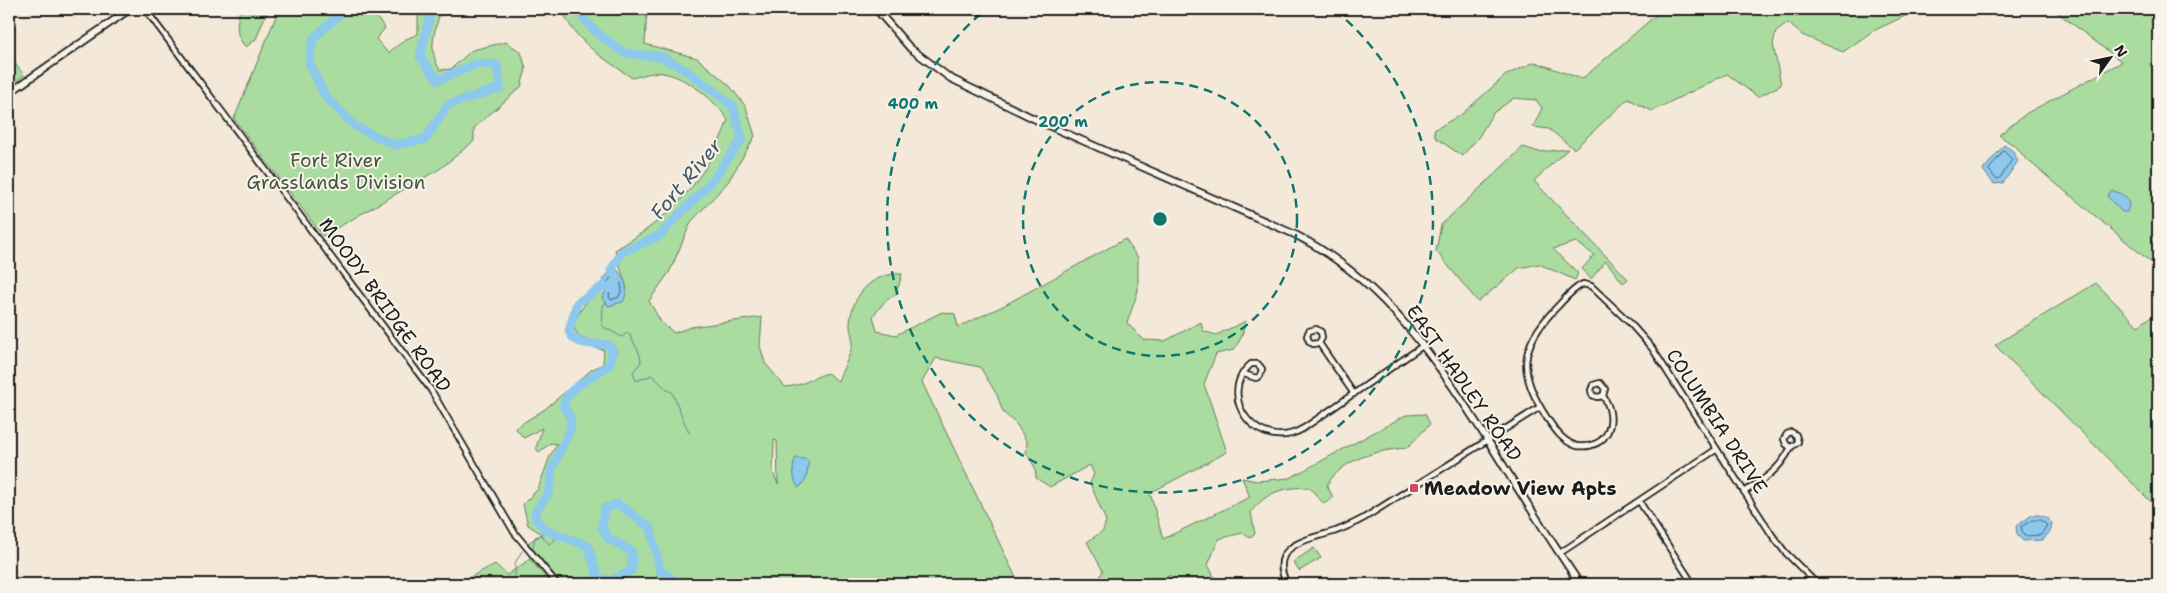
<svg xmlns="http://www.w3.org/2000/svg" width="2167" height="593" viewBox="0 0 2167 593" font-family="'Shantell Sans',sans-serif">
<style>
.green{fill:#a9dc9e;stroke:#627c5d;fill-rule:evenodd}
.water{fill:#8dc8ed;stroke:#608399}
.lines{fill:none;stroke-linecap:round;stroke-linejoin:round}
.shore{stroke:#496170;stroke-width:1}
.stream{stroke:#608399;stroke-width:1}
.river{stroke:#8dc8ed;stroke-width:9}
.street-casing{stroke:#1c1c1c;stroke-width:8}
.secondary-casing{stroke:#1c1c1c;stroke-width:9}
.street{stroke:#f7f3e8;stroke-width:4.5}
.secondary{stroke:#f7f3e8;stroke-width:5.5}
.ring{fill:none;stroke:#0f766e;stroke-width:2.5;stroke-dasharray:9 6}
.poi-dot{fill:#d1495b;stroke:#f7f3e8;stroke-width:2}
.labels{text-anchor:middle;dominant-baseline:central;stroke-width:4;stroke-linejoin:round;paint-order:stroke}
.park-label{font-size:19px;fill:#465643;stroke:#f7f3e8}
.street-label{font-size:19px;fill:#1c1c1c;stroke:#f7f3e8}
.poi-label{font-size:19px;font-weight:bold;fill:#1c1c1c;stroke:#f7f3e8;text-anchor:start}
.water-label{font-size:20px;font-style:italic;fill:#445865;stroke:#f7f3e8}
.centre{fill:#0f766e;stroke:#f7f3e8;stroke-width:2.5}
.ring-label{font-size:15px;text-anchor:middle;font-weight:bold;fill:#0f766e;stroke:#f7f3e8;stroke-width:4;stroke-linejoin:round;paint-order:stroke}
</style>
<rect width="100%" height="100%" fill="#f4e8d8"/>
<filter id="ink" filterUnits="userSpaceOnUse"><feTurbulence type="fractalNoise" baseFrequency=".02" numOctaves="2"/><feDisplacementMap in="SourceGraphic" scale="10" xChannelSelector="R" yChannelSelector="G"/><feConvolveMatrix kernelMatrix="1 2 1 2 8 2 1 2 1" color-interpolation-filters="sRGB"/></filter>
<g filter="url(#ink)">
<path class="green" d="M240,9H268L256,39L246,47C234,36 237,23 240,9Z
M279,9H370L385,28L376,39L388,53L406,39L418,34V9H441C435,31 427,49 440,70L451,69L472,50L506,42L521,52L526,69L521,87L474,128V141L441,168L323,236L234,119Z
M562,9H647L645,44L697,58L730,86L746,107L755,136L728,182L691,222L670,271L649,301L661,322L674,333L691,327L762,317L760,346L765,363L785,387C805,385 809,379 827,373L838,381C842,370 850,357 852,345C854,338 849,330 850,323C852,294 873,272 902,274L896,295L887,299L873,316L877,331L896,335L942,312L955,314L958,327L1003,306L1125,239L1138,258V291L1127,323L1144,340L1165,341L1201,322L1203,331L1216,335L1246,321L1241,338L1234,350L1216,354L1204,384L1227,452L1150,493L1163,539L1250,497L1242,478L1257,481L1290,478L1406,415L1425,414L1430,424L1407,448C1378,450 1343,458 1327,485L1333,498L1324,504L1310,488C1285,486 1266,492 1251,512L1255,534L1250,538L1242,533L1219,539L1208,565L1218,584H1175L1170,575L1158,584H1096L1103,571L1087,542L1103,531L1106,521L1090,483L1094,474L1090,465L1050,487L1036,478L1035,467L1026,453L1027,442L1017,425L1003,412L997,395L980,367L936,358L922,382L1019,584H562L528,543L542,534L528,525L523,504L538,489L550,456L557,444L551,443L539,452L536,448L542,428L524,438L515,428L545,409L591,370L603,364L604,350L595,348L593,342L579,337L573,326C580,308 588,298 603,286L606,292L602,297L608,305L627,289L615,250C671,217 705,183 728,120C715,100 687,77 663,73C654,71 641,76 632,78C605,59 573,41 562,9ZM774,440L777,441L778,484L773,472Z
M1663,9H1920L1873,31L1843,52L1802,35L1788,23L1776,32L1773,44L1781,85L1758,97L1727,74L1652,111L1628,99L1574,149L1549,129L1533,127L1542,108L1536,100L1514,98L1493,113L1478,138L1462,156L1435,137L1434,130L1462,114L1506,75L1535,62L1582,79Z
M2053,9H2158V268L2025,158L2016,147L1999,135L2027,113L2122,62Z
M9,56L24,75L9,86Z
M1523,147L1539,152L1568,149L1534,181L1628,279L1623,283L1606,261L1591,279L1582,269L1594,255L1576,242L1553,249L1578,273L1575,280L1539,264L1519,268L1478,302L1436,251L1441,225Z
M2096,283L2138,326L2158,312V323L2152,330L2158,338V346L2156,345L2158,348V509L1995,345Z
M1314,548L1321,558L1299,571L1293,562Z
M530,559L551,584H457L495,564L507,575Z"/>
<path class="water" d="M2004,145L2013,151L2018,161L2003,183L1994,184L1983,170Z
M2111,191C2119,191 2127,196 2129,204L2127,212H2122L2107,196Z
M611,270H618C625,281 630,288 623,302L608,306L602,297L606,292L602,281Z
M796,458L805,459L809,462L806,479L799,488C793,482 791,464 796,458Z
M2032,515C2040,514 2047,517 2052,523L2051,530L2043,540L2023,541L2017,534L2016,526Z"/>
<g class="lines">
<path class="shore" d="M2004,151L2012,160L2000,178L1996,179L1989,170Z
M613,276L620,280L622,289L619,297L611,300L609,297L610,291L607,283Z
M2033,520H2040L2047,525L2041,535L2024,536L2021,527Z"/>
<path class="stream" d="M606,303L603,305L602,326L622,337L627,333L630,335C633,345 640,348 641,362L633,372L636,381L652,375L667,390L672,392L689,433
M533,548L535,537L541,535L549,544L554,541L557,534
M515,584V563L522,551
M653,584L660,570"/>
<path class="river" d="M345,9L313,39L309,62L325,96L356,127L395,145L426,139L447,105L500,88L497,65L476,64L438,80L420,57L429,19V9
M575,9L596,32L624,53L662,57L687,71L733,106L742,139L712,181L659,236L622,252L611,270L618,279
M614,290L603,286L577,303L569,331C577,348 593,342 609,345L613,351L609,365L575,388L567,396L563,406L570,417L571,427L552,469L549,492L536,511L535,518L546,530L588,546L598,577L611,581L632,570V552L608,538L602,527L605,508L618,504L650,527L660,570L679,584"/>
<defs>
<path id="street" d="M145,9L431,390L514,532L557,584
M1319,343L1313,344L1309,341L1307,336L1309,331L1316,329L1321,332L1322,338L1319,343L1354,394
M1244,374L1256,378L1260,376L1262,369L1258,364H1251C1214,396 1259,456 1304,428L1424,345
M1603,396L1597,397L1592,395L1591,390L1593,385L1600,383L1605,389L1603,396C1619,419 1609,450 1577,446C1562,441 1556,431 1547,418C1518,374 1518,348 1555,309C1563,301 1572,289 1583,284L1591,286L1629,322L1652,348L1772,535L1785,552L1817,584
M1744,492C1765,479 1778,471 1790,449C1791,446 1795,445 1798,442L1796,435L1791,432L1787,434L1784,439L1786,444L1790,447
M1639,501L1693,584
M1560,553L1717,449
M1287,584C1266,544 1311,539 1336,531C1346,527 1355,523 1364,518L1540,407
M1564,584L1575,577"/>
<path id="secondary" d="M876,9L910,48L950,78L1045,124L1296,235C1385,281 1437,361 1490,444C1519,491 1549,538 1580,584
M9,93L130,9"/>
</defs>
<use href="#street" class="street-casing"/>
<use href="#secondary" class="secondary-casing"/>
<use href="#street" class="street"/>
<use href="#secondary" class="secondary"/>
</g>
</g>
<g class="ring">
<circle cx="1160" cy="219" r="137"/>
<path d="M1335 10A273 273 0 1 1 985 10"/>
</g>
<rect class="poi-dot" x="1409" y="483" width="10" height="10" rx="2.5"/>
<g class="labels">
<g class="park-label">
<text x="336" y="160">Fort River<tspan x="336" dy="22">Grasslands Division</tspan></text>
</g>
<g class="street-label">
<text transform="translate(385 305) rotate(54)">MOODY BRIDGE ROAD</text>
<text transform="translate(1464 383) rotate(55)">EAST HADLEY ROAD</text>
<text transform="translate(1717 421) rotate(57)">COLUMBIA DRIVE</text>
</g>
<g class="poi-label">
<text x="1424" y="488">Meadow View Apts</text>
</g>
<g class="water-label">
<text transform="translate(686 179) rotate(-50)">Fort River</text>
</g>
</g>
<circle cx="1160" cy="219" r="8" class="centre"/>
<g class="ring-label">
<text x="913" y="109">400 m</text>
<text x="1063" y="127">200 m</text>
</g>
<rect width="2167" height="593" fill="none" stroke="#f7f3e8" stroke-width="30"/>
<rect x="15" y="15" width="2137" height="563" fill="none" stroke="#1c1c1c" stroke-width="2" filter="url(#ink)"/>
<g transform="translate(2110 58) rotate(57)" stroke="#f7f3e8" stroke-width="4" paint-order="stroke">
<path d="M0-4L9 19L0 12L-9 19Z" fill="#1c1c1c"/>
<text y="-8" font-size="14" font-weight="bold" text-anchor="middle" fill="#1c1c1c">N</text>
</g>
</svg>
